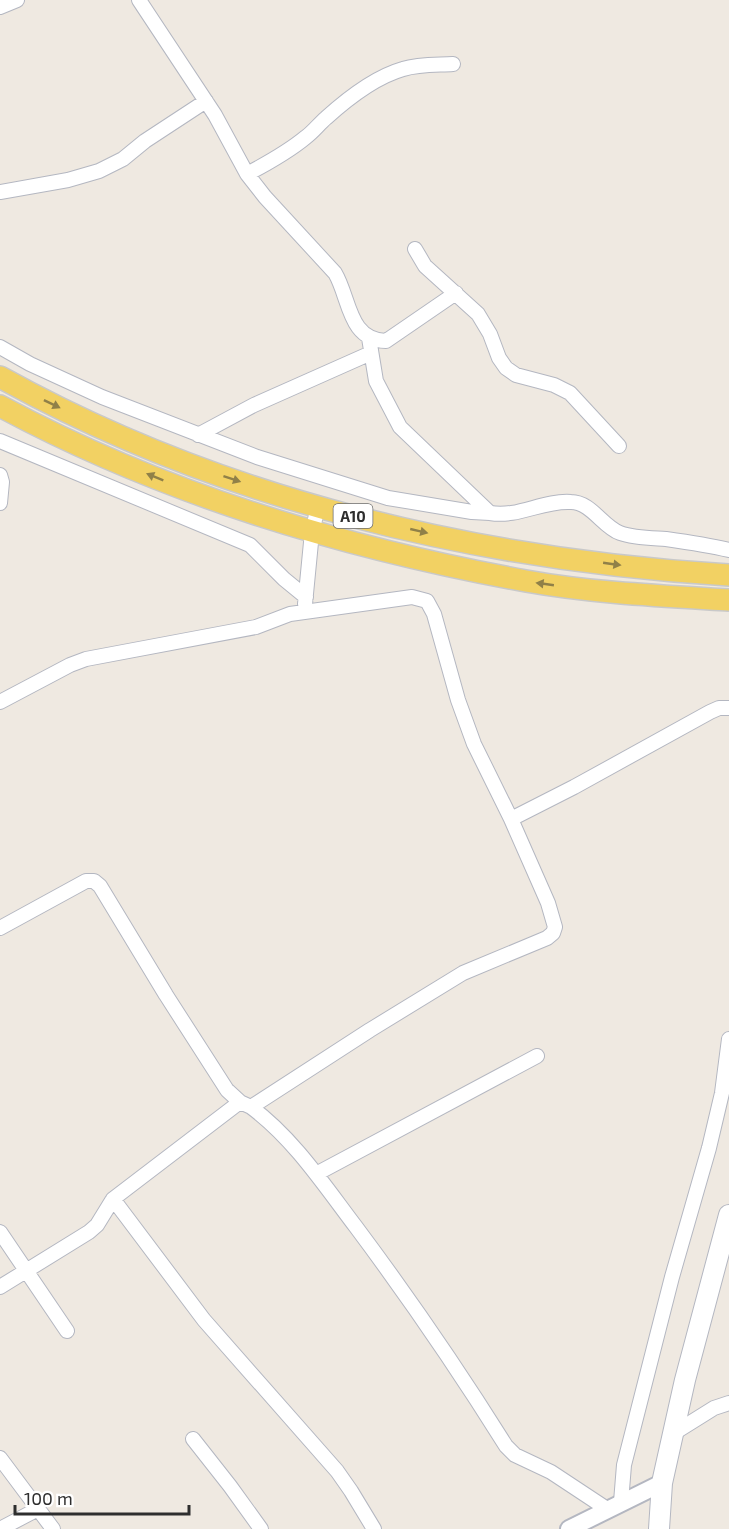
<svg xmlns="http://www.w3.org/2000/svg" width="729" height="1529" viewBox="0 0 729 1529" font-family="'Exo 2',sans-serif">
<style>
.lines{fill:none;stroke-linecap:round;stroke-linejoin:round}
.minor-casing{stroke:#b4b7c1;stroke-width:16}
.tertiary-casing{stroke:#b4b7c1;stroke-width:20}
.secondary-casing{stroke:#b4b7c1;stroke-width:22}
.primary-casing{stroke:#c9c9c9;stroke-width:24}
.minor{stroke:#fff;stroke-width:14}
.tertiary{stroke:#fff;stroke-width:16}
.secondary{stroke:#fff;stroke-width:20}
.primary{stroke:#f2d163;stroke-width:21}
.oneway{fill:#908048}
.labels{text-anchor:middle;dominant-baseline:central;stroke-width:4.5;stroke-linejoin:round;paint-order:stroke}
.shield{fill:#fff;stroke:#6d6d6d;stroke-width:1.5}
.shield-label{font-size:15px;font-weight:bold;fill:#2e2e2e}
</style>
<rect width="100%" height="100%" fill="#efe9e1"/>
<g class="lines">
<defs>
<path id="minor" d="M139,0L215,115L247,174L265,197L335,273C350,298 348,340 386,341L456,293
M0,7L17,0
M247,174C268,163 288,152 306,137C313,132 319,124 326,118C347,99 375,77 403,69C419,64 437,65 453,64
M0,192L68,180L99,171L123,159L145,141L206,101
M415,249L425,266L478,314L490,334L499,358L506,368L516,375L554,385L570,393L619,446
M369,338L376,381L400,427L490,513C518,518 543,500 571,502C591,502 603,527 620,533C634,538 651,538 666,539C687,542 708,545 729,550
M0,347L30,364L102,397L257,457L388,498L472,512L490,513
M198,435L254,405L371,353
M0,441L250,545L284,579L306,597
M0,475L2,482L0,503
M305,604L312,532L318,507
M0,702L70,665L86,659L256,627L290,614L412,597L427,601L434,614L458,700L474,744L511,819L548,903L555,927L553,933L547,938L463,973L370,1030L251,1107L240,1102L113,1199L97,1225L89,1232L0,1287
M511,819L574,787L710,712L719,708H729
M0,928L86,881H94L100,886L166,995L227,1090L240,1102
M251,1107C294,1139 324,1185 356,1227C409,1298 459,1371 506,1446L515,1455L551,1472L607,1509
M316,1174L537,1056
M113,1199L204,1320L337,1471L351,1491L374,1529
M0,1232L67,1331
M674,1433L714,1408L729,1403
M193,1439L230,1486L261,1529
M0,1458L53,1529
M621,1502L624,1465L672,1277L709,1148L722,1093L729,1039
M0,1529L38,1509"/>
<path id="tertiary" d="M569,1529L662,1483"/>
<path id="secondary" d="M659,1529L662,1483L685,1380L729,1215"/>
<path id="primary" d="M0,377C222,500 477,560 729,575
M0,406C163,494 345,548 526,581C593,593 662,596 729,600"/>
</defs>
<use href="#minor" class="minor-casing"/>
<use href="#tertiary" class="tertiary-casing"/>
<use href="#secondary" class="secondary-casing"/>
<use href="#primary" class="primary-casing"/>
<use href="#minor" class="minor"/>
<use href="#tertiary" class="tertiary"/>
<use href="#secondary" class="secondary"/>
<use href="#primary" class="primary"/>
</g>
<defs><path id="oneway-solid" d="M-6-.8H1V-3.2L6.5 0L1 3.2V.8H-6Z" transform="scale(1.5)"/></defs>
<g class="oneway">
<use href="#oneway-solid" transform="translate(52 404) rotate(26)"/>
<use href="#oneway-solid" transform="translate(155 477) rotate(-158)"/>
<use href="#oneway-solid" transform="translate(232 479) rotate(18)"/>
<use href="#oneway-solid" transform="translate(419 531) rotate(13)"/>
<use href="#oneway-solid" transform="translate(612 564) rotate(8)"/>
<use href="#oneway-solid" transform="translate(545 584) rotate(-172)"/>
</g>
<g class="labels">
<rect class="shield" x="333.5" y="504" width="39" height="24" rx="4.5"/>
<g class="shield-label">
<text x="353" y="516">A10</text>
</g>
</g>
<path d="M15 1505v9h174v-9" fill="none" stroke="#2e2e2e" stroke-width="3"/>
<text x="24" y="1505" font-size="18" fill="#2e2e2e" stroke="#ffffff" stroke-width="4.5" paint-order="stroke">100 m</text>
</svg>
